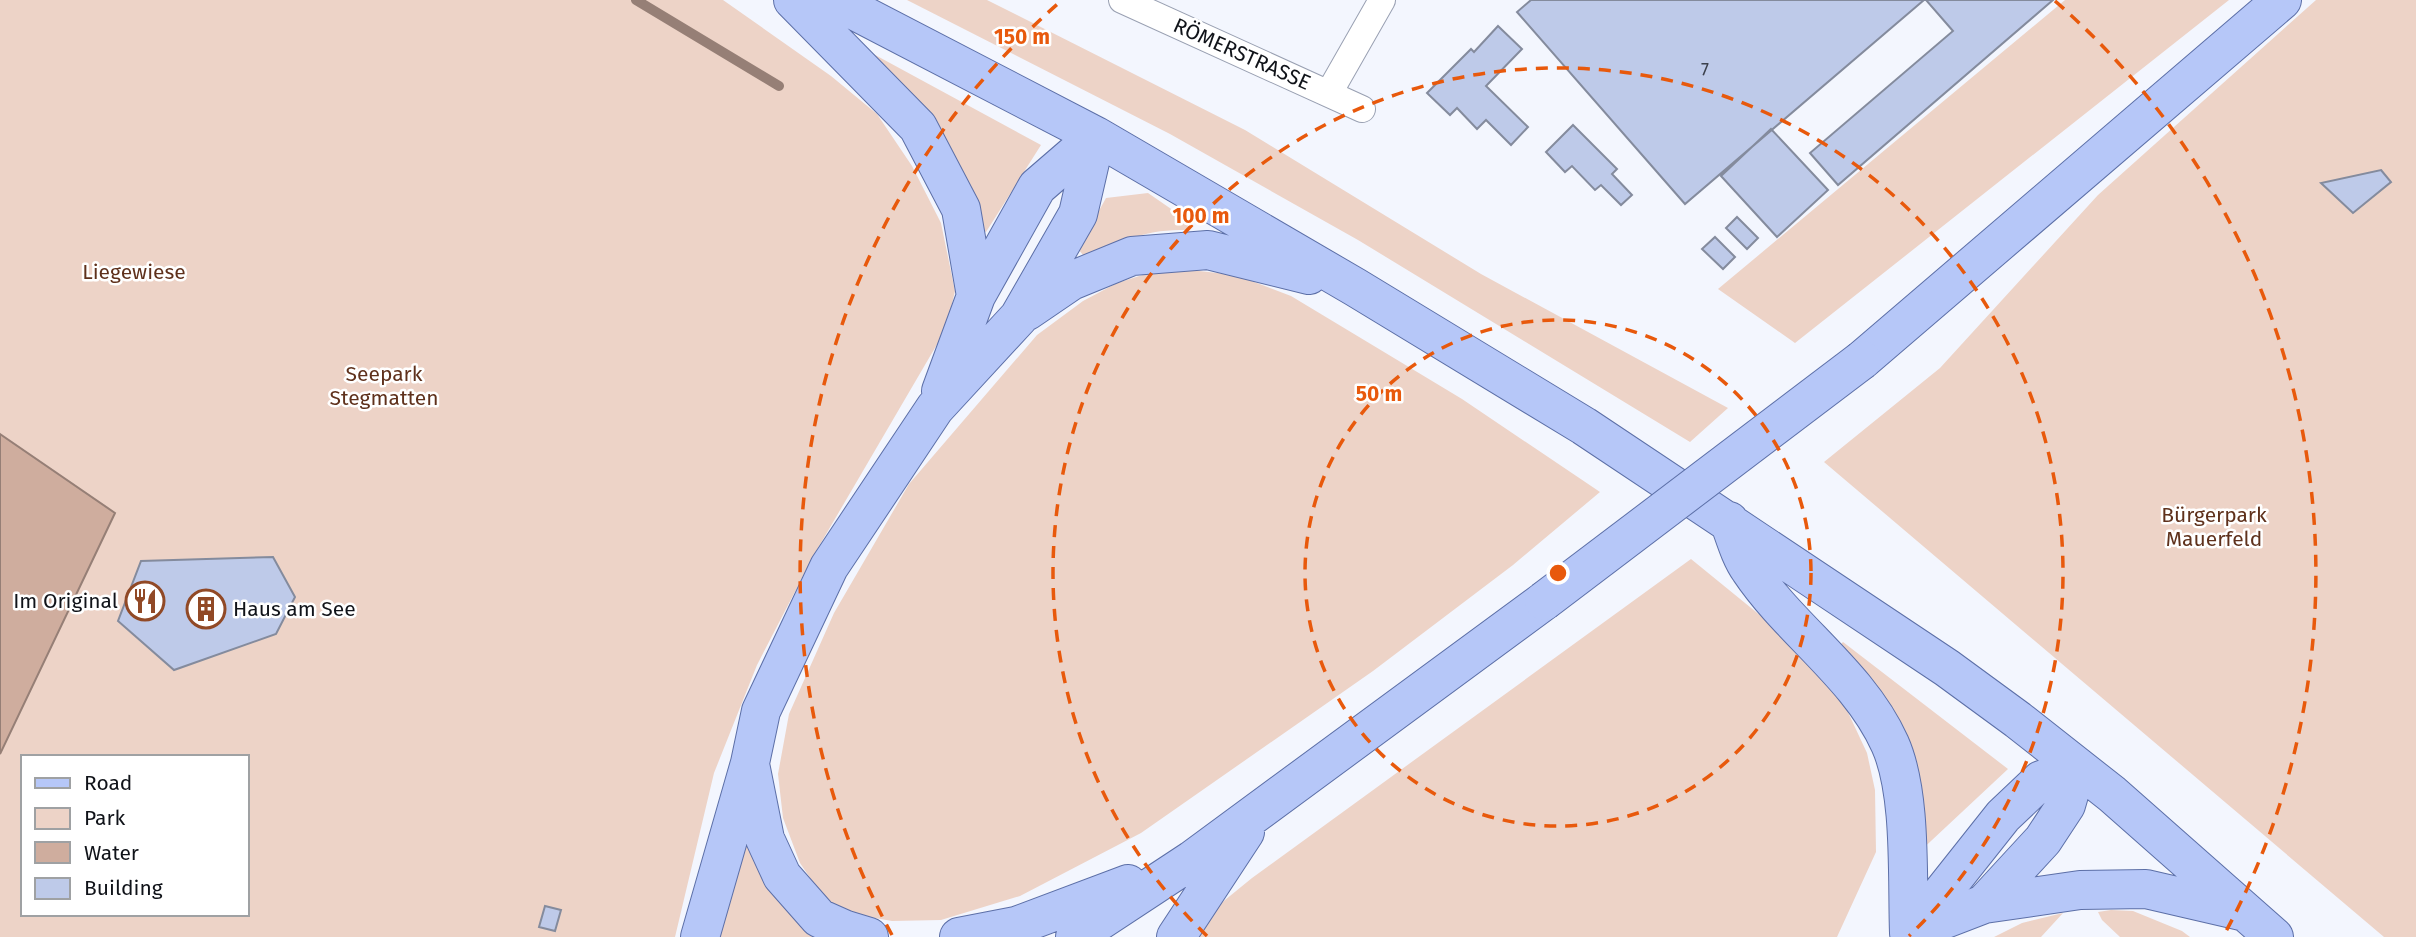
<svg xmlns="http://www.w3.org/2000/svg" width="2416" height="937" viewBox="0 0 2416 937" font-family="'Fira Sans',sans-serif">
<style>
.green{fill:#edd3c7;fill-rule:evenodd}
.water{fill:#cfad9e;stroke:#967f76;stroke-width:2}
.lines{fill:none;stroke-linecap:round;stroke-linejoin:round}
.stream{stroke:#967f76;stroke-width:10}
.building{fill:#becae9;stroke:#848b9d;stroke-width:2}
.minor-casing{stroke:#99a0b2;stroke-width:28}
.primary-casing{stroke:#5c6fa7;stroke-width:40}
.minor{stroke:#fff;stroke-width:26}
.primary{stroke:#b6c7f8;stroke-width:38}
.primary-bridge-casing{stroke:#5c6fa7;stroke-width:40;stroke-linecap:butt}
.primary-bridge{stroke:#b6c7f8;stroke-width:38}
.ring{fill:none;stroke:#e8590c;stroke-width:3.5;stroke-dasharray:12 9}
.labels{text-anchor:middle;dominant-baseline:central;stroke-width:5;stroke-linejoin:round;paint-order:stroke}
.number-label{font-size:18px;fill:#3c414d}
.street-label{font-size:21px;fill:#101319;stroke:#fff}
.park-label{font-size:21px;fill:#5f311c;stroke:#fff}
.poi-label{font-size:21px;fill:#101319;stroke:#fff;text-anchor:end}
.centre{fill:#e8590c;stroke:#fff;stroke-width:3.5}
.ring-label{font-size:21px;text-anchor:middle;font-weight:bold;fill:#e8590c;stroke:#fff;stroke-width:5;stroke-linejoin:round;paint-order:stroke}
</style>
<rect width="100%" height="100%" fill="#f3f6fe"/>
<path class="green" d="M0,0H723L831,76L877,114L912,166L941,223L955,291L946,329L815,553L757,665L714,773L675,937H0ZM23,757H247V914H23Z
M907,0H987L1245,130L1481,274L1728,408L1690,442L1358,240L1170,134Z
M2065,0H2229L1795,343L1718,289Z
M2316,0H2416V937H2384L1824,462L1940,368L2098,195Z
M866,50L1041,145L986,232L982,230Z
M1148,193L1190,222L1186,230C1168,230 1152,231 1136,237C1119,244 1101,258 1083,255L1078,249L1106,198Z
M1190,270L1236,275L1291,296L1462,399L1600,492L1513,565L1373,671L1141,833L1020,896L941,920L892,921L846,913L823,897L800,863L783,818L778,774L789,714L834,613L909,484L1037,335L1083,301L1117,283L1146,274Z
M1691,559L1799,647L1846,708L1867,753L1875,790L1876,852L1837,937H1193L1214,909L1252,878Z
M1843,642L2008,769L1916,855L1840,645Z
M744,835L830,937H715Z
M2111,910L2133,911L2182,931L2190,937H2120L2102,920L2098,912Z
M2063,913L2041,937H1994L2022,923Z"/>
<path class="water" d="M0,434L115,513L0,754Z"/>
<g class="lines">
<path class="stream" d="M636,0L779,86"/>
</g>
<path class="building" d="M1531,0H1924L1685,204L1517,12Z
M1926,0H2053L1838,185L1810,153L1953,31Z
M1498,26L1522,49L1486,86L1528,127L1511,145L1486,120L1477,129L1457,108L1450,115L1427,93L1471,49L1474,52Z
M1573,125L1617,169L1612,174L1632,195L1621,205L1601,185L1595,190L1572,166L1565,172L1546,152Z
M1771,129L1828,190L1777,237L1721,176Z
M2381,170L2391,182L2353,213L2321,183Z
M1737,217L1758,238L1747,249L1726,228Z
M1715,237L1735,257L1723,269L1702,249Z
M273,557L295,597L276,634L174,670L118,621L141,561Z
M545,906L561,910L555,931L539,927Z"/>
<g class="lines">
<defs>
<path id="minor" d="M1122,0L1362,109
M1329,93L1382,0"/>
<path id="primary" d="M793,0L918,127L961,209L976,296L941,391
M834,0L1096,136L1355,287L1584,426L1947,668L2018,720L2112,794L2274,937
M976,296L1037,187L1096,136
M1027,311L1071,281L1132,256L1208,250L1309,275
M1862,360L2282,0
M1729,521C1735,537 1740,556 1750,570C1791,631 1859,675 1890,744C1912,793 1907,878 1909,933
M751,769L765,839L782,876L819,918L846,930L869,937
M1984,904L2043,840L2066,805L2077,767
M1911,932L2003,816L2041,780L2077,767
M1909,933L1984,904L2080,890L2146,889L2241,911
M700,937L750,763L761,711L829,567L935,408L1019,317L1078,214L1096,136
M959,937L1016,926L1128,884
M1075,937L1192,860L1544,601
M1176,937L1245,832"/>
</defs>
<use href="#minor" class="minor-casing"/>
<use href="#primary" class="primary-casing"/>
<use href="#minor" class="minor"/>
<use href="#primary" class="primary"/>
<defs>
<path id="primary-bridge" d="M1544,601L1862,360"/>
</defs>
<use href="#primary-bridge" class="primary-bridge-casing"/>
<use href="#primary-bridge" class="primary-bridge"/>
</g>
<g class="ring">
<circle cx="1558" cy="573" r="253"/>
<path d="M1207 936A505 505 0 1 1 1909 936"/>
<path d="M892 935A758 758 0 0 1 1061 1M2055 1A758 758 0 0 1 2224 935"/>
</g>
<defs>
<symbol id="restaurant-ring" viewBox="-11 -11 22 22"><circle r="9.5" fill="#fff" stroke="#914926" stroke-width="1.5"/><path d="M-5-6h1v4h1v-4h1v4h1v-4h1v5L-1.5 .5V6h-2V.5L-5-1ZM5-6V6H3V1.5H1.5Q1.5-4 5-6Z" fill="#914926"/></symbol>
<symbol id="building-ring" viewBox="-11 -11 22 22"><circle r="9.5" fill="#fff" stroke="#914926" stroke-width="1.5"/><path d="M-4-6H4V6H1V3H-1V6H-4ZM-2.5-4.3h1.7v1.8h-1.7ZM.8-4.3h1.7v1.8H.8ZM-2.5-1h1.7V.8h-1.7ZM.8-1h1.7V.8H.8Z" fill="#914926"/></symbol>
</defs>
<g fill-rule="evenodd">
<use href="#restaurant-ring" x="123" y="579" width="44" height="44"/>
<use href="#building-ring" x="184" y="587" width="44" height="44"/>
</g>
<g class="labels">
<g class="number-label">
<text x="1705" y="70">7</text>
</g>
<g class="street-label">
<text transform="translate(1242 54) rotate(24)">RÖMERSTRASSE</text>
</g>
<g class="park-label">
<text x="134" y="272">Liegewiese</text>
<text x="384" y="374">Seepark<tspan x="384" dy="24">Stegmatten</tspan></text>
<text x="2214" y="515">Bürgerpark<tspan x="2214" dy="24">Mauerfeld</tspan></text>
</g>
<g class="poi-label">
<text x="118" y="601">Im Original</text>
<text x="233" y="609" text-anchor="start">Haus am See</text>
</g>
</g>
<circle cx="1558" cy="573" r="10" class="centre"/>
<g class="ring-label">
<text x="1022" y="44">150 m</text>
<text x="1201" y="223">100 m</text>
<text x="1379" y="401">50 m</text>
</g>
<rect x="21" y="755" width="228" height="161" fill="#ffffff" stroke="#9fa1a3" stroke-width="2"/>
<rect x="35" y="778" width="35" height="10" fill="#b6c7f8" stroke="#9fa1a3" stroke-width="2"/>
<text x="84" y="790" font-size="21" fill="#101319">Road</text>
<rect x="35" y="808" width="35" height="21" fill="#edd3c7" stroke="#9fa1a3" stroke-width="2"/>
<text x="84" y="825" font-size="21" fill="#101319">Park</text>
<rect x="35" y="842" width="35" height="21" fill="#cfad9e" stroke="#9fa1a3" stroke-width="2"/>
<text x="84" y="860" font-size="21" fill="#101319">Water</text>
<rect x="35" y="878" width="35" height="21" fill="#becae9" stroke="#9fa1a3" stroke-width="2"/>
<text x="84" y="895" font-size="21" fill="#101319">Building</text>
</svg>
